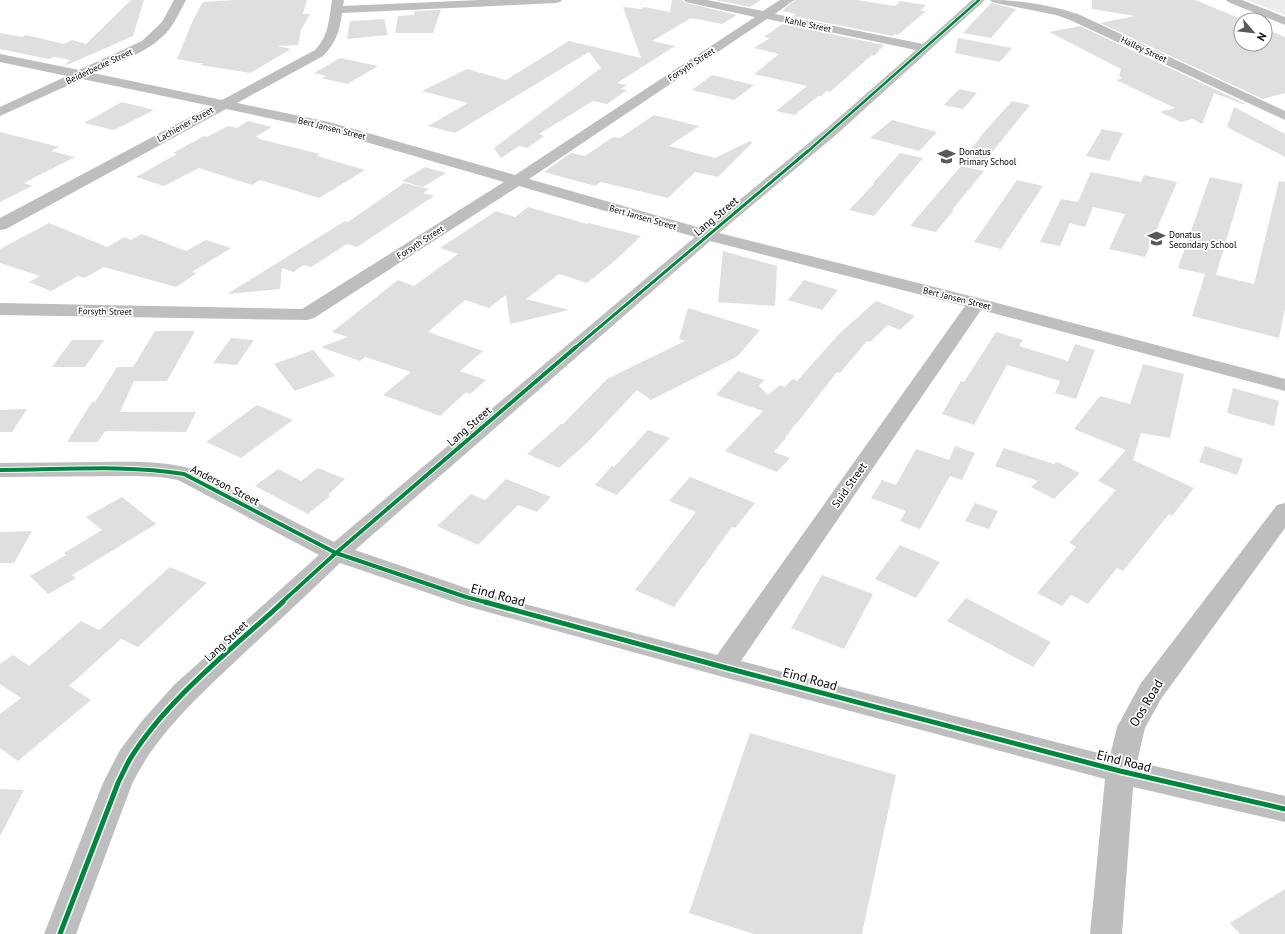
<svg xmlns="http://www.w3.org/2000/svg" width="1285" height="934" viewBox="0 0 1285 934" font-family="'PT Sans',sans-serif">
<style>
.green{fill:#ececec}
.building{fill:#dfdfdf}
.lines{fill:none;stroke-linecap:round;stroke-linejoin:round}
.minor{fill:#bebebe;fill-rule:evenodd}
.cycleway-far3-casing{stroke:#fff;stroke-width:4}
.cycleway-far2-casing{stroke:#fff;stroke-width:5}
.cycleway-far1-casing{stroke:#fff;stroke-width:6}
.cycleway-casing{stroke:#fff;stroke-width:8}
.cycleway-far3{stroke:#00873e;stroke-width:2.5}
.cycleway-far2{stroke:#00873e;stroke-width:3}
.cycleway-far1{stroke:#00873e;stroke-width:4}
.cycleway{stroke:#00873e;stroke-width:5}
.labels{text-anchor:middle;dominant-baseline:central;stroke-width:3.5;stroke-linejoin:round;paint-order:stroke}
.far-street-label{font-size:9px;fill:#000;stroke:#fff}
.far-poi-label{font-size:9px;fill:#000;stroke:#fff;text-anchor:start}
.street-label{font-size:11px;fill:#000;stroke:#fff}
.near-street-label{font-size:13px;fill:#000;stroke:#fff}
</style>
<rect width="100%" height="100%" fill="#fff"/>
<path class="green" d="M1247,0H1285V15Z"/>
<path class="building" d="M131,0H144L133,36L67,65L66,64L70,60L55,57L48,59L0,49V33L22,37L26,35L64,44L72,40L86,44Z
M235,0H307L303,14H310L301,30L298,45L277,46L291,49L250,73L200,65L204,63H198L177,59L193,20L203,2Z
M672,0H682L686,3L737,15L722,24L691,18L652,41L675,46L617,83L627,85L621,89L627,90L607,104L593,101L539,134L544,136L527,148L519,146L501,158L494,148L601,68L589,52L455,133L428,126L468,103L422,91L467,69L506,80L569,41L641,58L623,7L641,9L644,7L670,12Z
M715,0H761L750,7Z
M795,0H857L895,6L900,1L926,5L920,11H926L898,35L894,34L893,36L793,16L796,14L782,11Z
M1092,0H1195L1244,20H1241V44H1265V29L1285,37V93L1263,99L1100,23L1135,16L1092,9Z
M991,3L1016,9L991,38L963,33Z
M441,10L433,33H395L398,16L414,15L415,11Z
M384,19L388,35L347,39L350,21Z
M782,24L884,45L874,56L872,55L830,92L827,91L821,96H818L795,115L776,111L807,86L754,74L779,54L754,48L770,38L764,37Z
M1080,26L1246,104H1243L1214,93L1202,124L1193,119L1181,122L1160,112L1175,108L1116,80L1122,78L1119,76L1121,69L1049,32Z
M958,38L1012,48L1000,62L955,53Z
M340,58L378,66L347,84L321,78L327,76L314,73Z
M712,75L754,85L734,100L692,90Z
M959,89L977,93L963,109L944,105Z
M1012,101L1030,105L982,165L961,160L980,138H979Z
M122,102L154,110L114,130L84,123Z
M1234,107L1285,134V157L1227,127Z
M654,115L699,126L669,146L715,158L750,141L752,143L718,177L695,172L668,198L601,182L595,186L544,172L571,153L585,156L613,137L620,138Z
M892,120L937,132L919,151L870,138Z
M248,121L272,127L255,137L260,138L259,139L320,154L317,156L365,170L319,198L260,180L252,185L199,168L164,186L136,177L177,154L173,153L204,136L207,137L228,126L237,128Z
M1102,129L1123,133L1109,161L1086,156Z
M0,132L59,147L51,151L75,157L24,183L32,186L0,202Z
M900,153L923,158L874,216L849,210L874,184L873,183Z
M961,166L984,171L952,210H954L936,232L910,226Z
M425,167L446,173L423,187L402,181Z
M1091,172L1141,182L1144,175L1177,182L1145,257L1109,249L1125,214L1093,207L1085,227L1070,223L1060,246L1040,242L1061,199L1078,202Z
M1210,177L1243,184L1216,275L1254,284L1279,181L1285,182V308L1279,338L1192,316L1205,274L1178,268Z
M1017,180L1043,186L1001,249L974,242Z
M404,183L429,189L423,193L434,196L357,247L347,244L311,267L304,265L293,272L282,268L280,289L227,294L345,221L348,222Z
M528,207L587,224L588,223L641,236L617,259L587,283L559,274L526,299L569,310L510,324L506,295L489,308L465,300L428,332L483,351L460,371L486,380L470,394L466,392L440,416L383,395L411,372L365,357L360,361L321,347L348,337L332,332L398,280L414,286L458,254L440,248L496,211L515,217Z
M49,223L107,247L125,237L131,240L142,234L186,251L206,240L231,248L192,272L197,273L176,287L104,267L84,278L78,276L51,291L29,282L40,276L0,263V249Z
M723,251L777,266L775,306L718,302Z
M804,280L838,290L822,310L788,300Z
M876,301L915,316L900,330L888,325L870,342L867,341L840,373L837,372L797,423L798,424L796,423L785,438H786L774,452L790,458L777,472L725,451L763,411L716,395L738,371L764,380L759,386L768,395L780,385L785,387L792,379L797,381L840,333Z
M688,308L760,330L738,356L651,400L637,390L588,442L559,468L527,454L561,424H563L607,379L685,341L679,339Z
M155,331H195L167,381H134L120,412H196L186,432L105,431L98,442H67L92,402H95L117,367H133Z
M996,332L1023,340L1019,346L1068,361L1075,344L1095,350L1076,399L1055,393L1060,381L1007,365L974,425L942,414L961,381L964,382Z
M231,338L254,340L237,365L213,363Z
M72,340H104L85,367H52Z
M313,350L335,376L295,391L274,364Z
M1143,364L1184,374L1170,438L1141,433L1133,460L1194,488L1172,516L1169,514L1123,571L1117,568L1088,604L1071,595L1062,606L1037,593L1076,547L1069,543L1116,490L1098,481L1126,450L1074,429L1100,396L1130,404Z
M1233,388L1279,401L1274,426L1227,413Z
M257,405L293,420L241,458L206,442Z
M27,409L12,432H0V410Z
M648,430L670,438L617,495L595,485L612,466L614,467Z
M955,446L975,453L962,480L950,476L920,529L900,521L906,511L871,498L882,480L896,485L916,449L949,460Z
M1205,446L1243,459L1237,475L1199,462Z
M1004,448L1054,464L1057,462L1080,473L1054,499L1031,487L1038,481L995,466Z
M318,468L345,479L328,495L330,496L308,514L255,486L278,469L301,481Z
M690,477L755,503L735,528L732,527L674,607L635,590L696,512L669,501Z
M506,479L551,497L537,512L518,505L478,545L437,526L471,494L485,500Z
M122,497L156,524L72,575L76,578L48,594L30,576L66,555L64,553L102,530L86,517Z
M975,503L998,511L989,529L965,521Z
M32,531L14,563H0V532Z
M900,545L940,562L916,598L875,579Z
M170,567L207,583L138,647L121,639L69,686L91,700L18,761L0,748V714L21,698L0,684V664L13,655L29,666L81,621L99,630Z
M822,575L873,594L844,649L791,628Z
M966,598L1051,642L1033,667L947,621Z
M750,733L896,775L862,934H754L689,913Z
M0,789L24,790L0,836Z
M1285,889V934H1240L1230,923Z"/>
<g class="lines">
<path class="minor" d="M174,0H186C180,11 175,23 167,32C148,53 118,62 93,73L222,100L315,50C329,36 329,19 332,0H344L343,6L480,0H562L560,2L556,3L342,13C340,30 336,43 323,56L237,103L329,122L515,175L755,17L690,3L686,2L684,0H707L763,11L780,0H794L775,14L923,44L972,0H985L837,134L719,233L982,299L1285,379V391L981,310L741,661L1110,756L1117,727L1141,683L1277,505L1285,503V528L1161,699L1145,728L1137,762L1285,796V822L1133,787L1122,934H1090L1105,779L723,677L466,606L340,563C307,595 273,626 240,657C200,695 157,733 132,784L76,934H44L103,783L120,750L142,721L174,685L319,555L178,480L160,477L135,476L0,477V463C33,463 65,462 98,462C129,462 161,460 192,469L334,542L695,237L519,186L314,318L307,320L0,315V303L302,309L504,182L321,129L226,109L6,229L0,230V218L211,106L82,79L0,116V107L67,76L0,62V54L79,70L142,41L162,22ZM767,19L916,50L827,128L704,229L529,179ZM710,241L965,306L717,655L469,589L355,550Z
M990,0C1020,0 1050,5 1078,14L1285,111V120L1070,20L1056,15L996,3L992,2Z
M1226,0H1242L1285,17V25L1228,2Z"/>
<defs>
<path id="cycleway-far3" d="M807,152L979,0"/>
<path id="cycleway-far2" d="M575,348L808,151"/>
<path id="cycleway-far1" d="M0,470C60,470 125,464 184,474L336,553L466,597L489,603
M281,603L336,553L576,347"/>
<path id="cycleway" d="M485,602L723,667L1120,771L1285,809
M60,934L118,783C122,775 126,766 130,759C168,698 231,650 283,602"/>
</defs>
<use href="#cycleway-far3" class="cycleway-far3-casing"/>
<use href="#cycleway-far2" class="cycleway-far2-casing"/>
<use href="#cycleway-far1" class="cycleway-far1-casing"/>
<use href="#cycleway" class="cycleway-casing"/>
<use href="#cycleway-far3" class="cycleway-far3"/>
<use href="#cycleway-far2" class="cycleway-far2"/>
<use href="#cycleway-far1" class="cycleway-far1"/>
<use href="#cycleway" class="cycleway"/>
</g>
<defs>
<symbol id="school-bare" viewBox="-9 -9 18 18"><path d="M0-5L7-2L0 1L-7-2ZM-4 1L0 2.5L4 1V4Q0 6-4 4Z" fill="#595959" stroke="#fff" stroke-width="2.5" paint-order="stroke"/></symbol>
</defs>
<g fill-rule="evenodd">
<use href="#school-bare" x="934" y="144" width="25" height="25"/>
<use href="#school-bare" x="1144" y="226" width="25" height="25"/>
</g>
<g class="labels">
<g class="far-street-label">
<text transform="translate(808 24) rotate(12)">Kahle Street</text>
<text transform="translate(1144 49) rotate(25)">Halley Street</text>
<text transform="translate(691 64) rotate(-33)">Forsyth Street</text>
<text transform="translate(99 66) rotate(-25)">Beiderbecke Street</text>
<text transform="translate(185 124) rotate(-29)">Lachiener Street</text>
<text transform="translate(332 128) rotate(14)">Bert Jansen Street</text>
<text transform="translate(643 217) rotate(16)">Bert Jansen Street</text>
<text transform="translate(420 242) rotate(-33)">Forsyth Street</text>
<text transform="translate(957 298) rotate(14)">Bert Jansen Street</text>
<text transform="translate(105 311) rotate(1)">Forsyth Street</text>
</g>
<g class="far-poi-label">
<text x="959" y="151">Donatus<tspan x="959" dy="10">Primary School</tspan></text>
<text x="1169" y="234">Donatus<tspan x="1169" dy="10">Secondary School</tspan></text>
</g>
<g class="street-label">
<text transform="translate(716 216) rotate(-40)">Lang Street</text>
<text transform="translate(469 426) rotate(-41)">Lang Street</text>
<text transform="translate(225 485) rotate(27)">Anderson Street</text>
<text transform="translate(849 485) rotate(-55)">Suid Street</text>
<text transform="translate(226 641) rotate(-43)">Lang Street</text>
</g>
<g class="near-street-label">
<text transform="translate(498 595) rotate(15)">Eind Road</text>
<text transform="translate(810 679) rotate(15)">Eind Road</text>
<text transform="translate(1146 703) rotate(-59)">Oos Road</text>
<text transform="translate(1124 761) rotate(14)">Eind Road</text>
</g>
</g>
<g transform="translate(1253 32) rotate(118)"><circle r="19" fill="#ffffff" stroke="#999999"/>
<path d="M0-3L7 15L0 10L-7 15Z" fill="#595959"/>
<text y="-6" font-size="11" font-weight="bold" text-anchor="middle" fill="#000000">N</text>
</g>
</svg>
